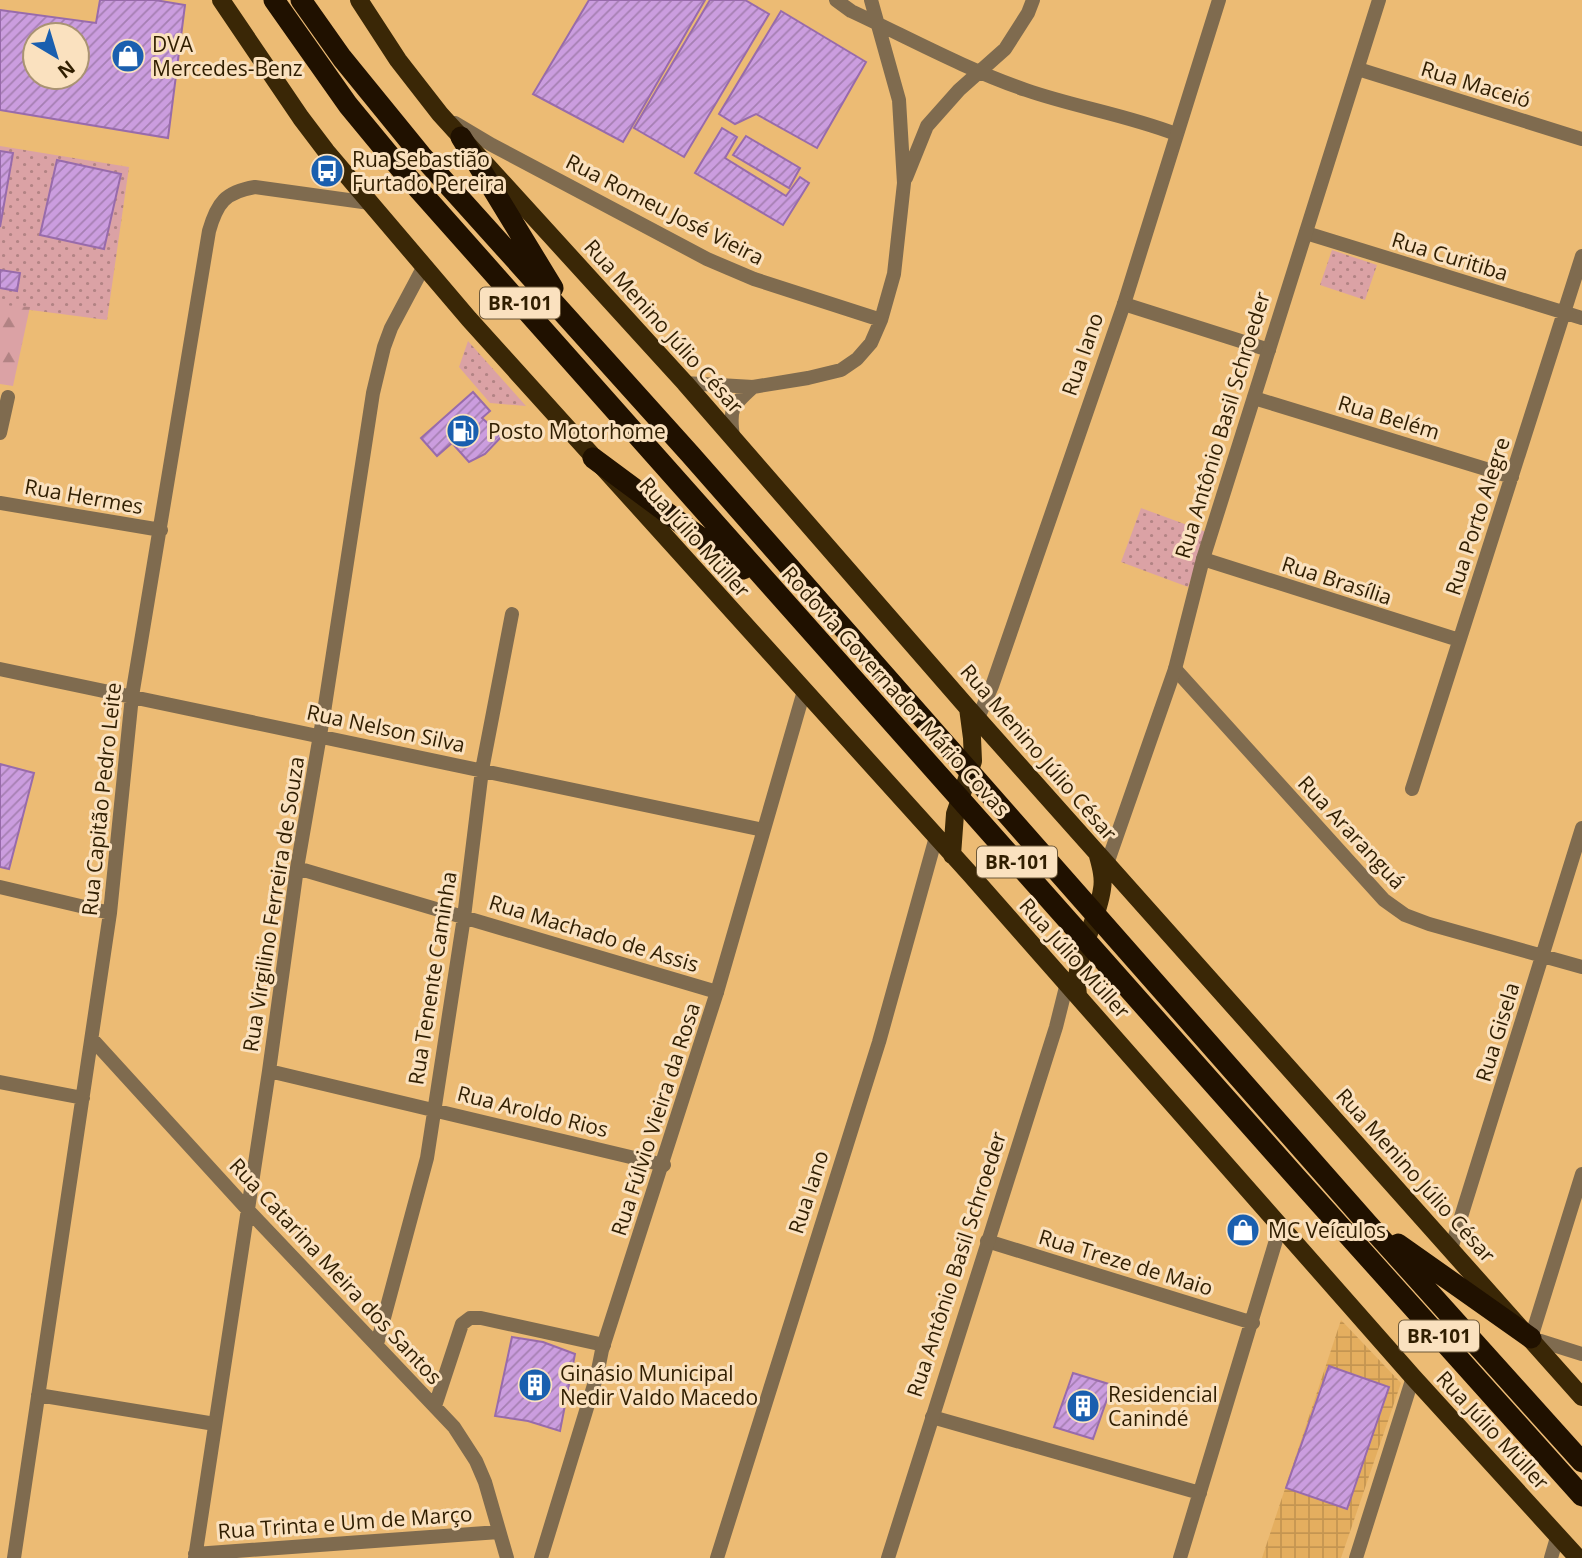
<svg xmlns="http://www.w3.org/2000/svg" width="1582" height="1558" viewBox="0 0 1582 1558" font-family="'Open Sans',sans-serif">
<style>
.industrial{fill:url(#industrial-grid)}
.grass{fill:url(#grass-dots)}
.forest{fill:url(#forest-firs)}
.building{fill:url(#building-hatch);stroke:#986bab;stroke-width:2;fill-rule:evenodd}
.lines{fill:none;stroke-linecap:round;stroke-linejoin:round}
.minor{stroke:#7f6b4f;stroke-width:14}
.tertiary{stroke:#7f6b4f;stroke-width:14}
.primary{stroke:#3a2706;stroke-width:18}
.motorway{stroke:#201100;stroke-width:21}
.labels{text-anchor:middle;dominant-baseline:central;stroke-width:6;stroke-linejoin:round;paint-order:stroke}
.shield{fill:#fae1bf;stroke:#6d5839;stroke-width:2}
.shield-label{font-size:19px;font-weight:bold;fill:#301e00}
.poi-label{font-size:21px;fill:#301e00;stroke:#fae1bf;text-anchor:start}
.street-label{font-size:21px;fill:#301e00;stroke:#fae1bf}
</style>
<defs>
<pattern id="industrial-grid" width="8" height="8" patternUnits="userSpaceOnUse" patternTransform="scale(1.75)"><rect width="8" height="8" fill="#e4ae5f"/><path d="M0 4h8M4 0v8" fill="none" stroke="#c49551"/></pattern>
<pattern id="grass-dots" width="8" height="8" patternUnits="userSpaceOnUse" patternTransform="scale(1.75)"><rect width="8" height="8" fill="#dba2a5"/><path d="M2 2h.1M6 6h.1" fill="none" stroke="#b28384" stroke-width="1.8" stroke-linecap="round"/></pattern>
<pattern id="forest-firs" width="22" height="20" patternUnits="userSpaceOnUse" patternTransform="scale(1.75)"><rect width="22" height="20" fill="#dba2a5"/><path d="M5 1l3.5 6h-7zM16 11l3.5 6h-7z" fill="#b28384"/></pattern>
<pattern id="building-hatch" width="6" height="6" patternUnits="userSpaceOnUse" patternTransform="scale(1.75)"><rect width="6" height="6" fill="#cb9ddf"/><path d="M-1 1l2-2M0 6l6-6M5 7l2-2" fill="none" stroke="#a57fb2"/></pattern>
</defs>
<rect width="100%" height="100%" fill="#ecbb74"/>
<path class="industrial" d="M1341,1320L1401,1383L1341,1558H1262Z"/>
<path class="grass" d="M0,146L129,167L107,320L0,306Z
M1332,250L1377,265L1365,300L1320,285Z
M468,341L526,406L490,403L459,367Z
M1141,508L1209,533L1188,587L1121,562Z"/>
<path class="forest" d="M0,305L30,307L13,386L0,384Z"/>
<path class="building" d="M100,0H155L185,5L168,138L0,110V10L96,23ZM35,35H77V77H35Z
M589,0H705L623,142L533,94Z
M710,0H745L769,14L684,157L634,128Z
M781,11L866,62L817,148L756,114L735,124L719,114Z
M722,128L737,137L725,158L786,196L800,177L809,183L783,225L695,173Z
M746,136L800,168L789,188L733,155Z
M0,151L13,153L0,227Z
M57,160L121,174L104,249L40,235Z
M0,270L20,273L17,291L0,288Z
M473,392L490,411L482,418L502,436L485,454L469,462L452,443L437,456L421,438Z
M0,764L34,773L9,869L0,867Z
M512,1337L543,1342L575,1354L560,1431L528,1421L495,1416Z
M1329,1366L1389,1387L1347,1509L1286,1488Z
M1073,1373L1112,1385L1093,1439L1054,1427Z"/>
<g class="lines">
<path class="minor" d="M836,0L851,11C909,38 965,69 1026,90C1075,107 1127,115 1176,134
M1358,69L1582,139
M455,123L492,145L707,259L754,279L881,320
M906,178L927,126L959,90L1005,49L1028,13L1033,0
M1306,233L1582,318
M1124,304L1269,350
M685,383L753,387L808,378L841,370L857,359L871,343L881,320L894,274L904,183L899,100L871,0
M1254,398L1512,477
M0,433L8,397
M733,437C729,408 732,406 753,387
M0,503L161,530
M1203,559L1459,640
M0,669L763,830
M1175,669L1384,900L1405,915L1429,924L1582,967
M1412,789L1582,256
M297,868L717,992
M0,887L110,913
M92,1039L248,1210L454,1427L476,1461L485,1482L507,1558
M269,1071L664,1165
M0,1082L83,1098
M1582,1174L1531,1338L1582,1354
M987,1241L1253,1323
M1451,1249L1582,828
M377,1344L427,1158L464,917L482,770L512,614
M38,1395L215,1424
M435,1406L462,1324L470,1318H481L604,1345
M932,1417L1200,1493
M195,1554L499,1532
M14,1558L110,913L132,696L209,231C217,203 225,192 255,187L370,203
M195,1558L269,1071L297,868L324,712L373,393L384,347L391,328L424,266
M1180,1558L1280,1227
M1356,1558L1413,1377
M1551,1558L1558,1534"/>
<path class="tertiary" d="M978,718L992,686L1124,304L1219,0
M1107,864L1175,669L1203,559L1379,0
M541,1558L597,1375L602,1350L717,992L804,691
M717,1558L879,1042L936,837
M888,1558L1056,1027L1067,983"/>
<path class="primary" d="M221,0L301,118L326,151L469,319L971,875L1413,1377L1578,1558
M359,0L398,60L440,114L685,383L967,707L1582,1397
M952,855L955,814L973,761L972,738L968,708
M1078,995C1072,956 1097,926 1102,889C1104,878 1101,867 1098,856"/>
<path class="motorway" d="M274,0L348,105L405,174L1295,1176L1582,1496
M301,0L342,58L421,155L690,454L1367,1223L1582,1462
M461,137L553,288
M593,458L743,569
M1398,1244L1531,1338"/>
</g>
<defs>
<symbol id="shop-disc" viewBox="-11 -11 22 22"><circle r="9.5" fill="#1a5faf" stroke="#fae1bf"/><path d="M-5-2.5h2.3a2.7 3.5 0 0 1 5.4 0H5L5.5 6h-11ZM-1.5-2.5h3a1.5 2.3 0 0 0-3 0Z" fill="#fff"/></symbol>
<symbol id="bus-disc" viewBox="-11 -11 22 22"><circle r="9.5" fill="#1a5faf" stroke="#fae1bf"/><path d="M-5-6H5V4H4V6H2V4H-2V6H-4V4H-5ZM-3.5-4V0h7V-4ZM-3.5 1.2v1.5H-2V1.2ZM2 1.2v1.5H3.5V1.2Z" fill="#fff"/></symbol>
<symbol id="fuel-disc" viewBox="-11 -11 22 22"><circle r="9.5" fill="#1a5faf" stroke="#fae1bf"/><path d="M-5.5-6h7V0h2V4h1.3V-2.5L3-4.5l.8-.8L6-3V5H2.5V1h-1V6h-7ZM-4.2-4.7v3.2H.2V-4.7Z" fill="#fff"/></symbol>
<symbol id="building-disc" viewBox="-11 -11 22 22"><circle r="9.5" fill="#1a5faf" stroke="#fae1bf"/><path d="M-4-6H4V6H1V3H-1V6H-4ZM-2.5-4.3h1.7v1.8h-1.7ZM.8-4.3h1.7v1.8H.8ZM-2.5-1h1.7V.8h-1.7ZM.8-1h1.7V.8H.8Z" fill="#fff"/></symbol>
</defs>
<g fill-rule="evenodd">
<use href="#shop-disc" x="109" y="37" width="38" height="38"/>
<use href="#bus-disc" x="308" y="152" width="38" height="38"/>
<use href="#fuel-disc" x="444" y="412" width="38" height="38"/>
<use href="#shop-disc" x="1224" y="1211" width="38" height="38"/>
<use href="#building-disc" x="516" y="1366" width="38" height="38"/>
<use href="#building-disc" x="1064" y="1387" width="38" height="38"/>
</g>
<g class="labels">
<g class="shield">
<rect x="480" y="287.5" width="80" height="31" rx="5"/>
<rect x="977" y="846.5" width="80" height="31" rx="5"/>
<rect x="1399" y="1320.5" width="80" height="31" rx="5"/>
</g>
<g class="shield-label">
<text x="520" y="303">BR-101</text>
<text x="1017" y="862">BR-101</text>
<text x="1439" y="1336">BR-101</text>
</g>
<g class="poi-label">
<text x="152" y="44">DVA<tspan x="152" dy="24">Mercedes-Benz</tspan></text>
<text x="352" y="159">Rua Sebastião<tspan x="352" dy="24">Furtado Pereira</tspan></text>
<text x="488" y="431">Posto Motorhome</text>
<text x="1268" y="1230">MC Veículos</text>
<text x="560" y="1373">Ginásio Municipal<tspan x="560" dy="24">Nedir Valdo Macedo</tspan></text>
<text x="1108" y="1394">Residencial<tspan x="1108" dy="24">Canindé</tspan></text>
</g>
<g class="street-label">
<text transform="translate(1476 84) rotate(17)">Rua Maceió</text>
<text transform="translate(665 209) rotate(27)">Rua Romeu José Vieira</text>
<text transform="translate(1450 256) rotate(17)">Rua Curitiba</text>
<text transform="translate(664 326) rotate(48)">Rua Menino Júlio César</text>
<text transform="translate(1082 354) rotate(-71)">Rua Iano</text>
<text transform="translate(1389 417) rotate(17)">Rua Belém</text>
<text transform="translate(1222 425) rotate(-73)">Rua Antônio Basil Schroeder</text>
<text transform="translate(84 496) rotate(10)">Rua Hermes</text>
<text transform="translate(1477 516) rotate(-72)">Rua Porto Alegre</text>
<text transform="translate(695 537) rotate(48)">Rua Júlio Müller</text>
<text transform="translate(1337 580) rotate(18)">Rua Brasília</text>
<text transform="translate(896 691) rotate(48)">Rodovia Governador Mário Covas</text>
<text transform="translate(386 728) rotate(12)">Rua Nelson Silva</text>
<text transform="translate(1039 752) rotate(49)">Rua Menino Júlio César</text>
<text transform="translate(101 799) rotate(-84)">Rua Capitão Pedro Leite</text>
<text transform="translate(1352 832) rotate(47)">Rua Araranguá</text>
<text transform="translate(273 904) rotate(-81)">Rua Virgilino Ferreira de Souza</text>
<text transform="translate(594 933) rotate(17)">Rua Machado de Assis</text>
<text transform="translate(1075 958) rotate(48)">Rua Júlio Müller</text>
<text transform="translate(432 978) rotate(-81)">Rua Tenente Caminha</text>
<text transform="translate(1497 1032) rotate(-73)">Rua Gisela</text>
<text transform="translate(533 1111) rotate(14)">Rua Aroldo Rios</text>
<text transform="translate(655 1119) rotate(-72)">Rua Fúlvio Vieira da Rosa</text>
<text transform="translate(1416 1175) rotate(48)">Rua Menino Júlio César</text>
<text transform="translate(808 1192) rotate(-72)">Rua Iano</text>
<text transform="translate(1126 1262) rotate(17)">Rua Treze de Maio</text>
<text transform="translate(956 1264) rotate(-72)">Rua Antônio Basil Schroeder</text>
<text transform="translate(336 1271) rotate(47)">Rua Catarina Meira dos Santos</text>
<text transform="translate(1493 1430) rotate(47)">Rua Júlio Müller</text>
<text transform="translate(345 1522) rotate(-4)">Rua Trinta e Um de Março</text>
</g>
</g>
<g transform="translate(56 56) rotate(142)"><circle r="33" fill="#fae1bf" stroke="#a99373" stroke-width="2"/>
<path d="M0-5L12 26L0 18L-12 26Z" fill="#1a5faf"/>
<text y="-10" font-size="19" font-weight="bold" text-anchor="middle" fill="#301e00">N</text>
</g>
</svg>
